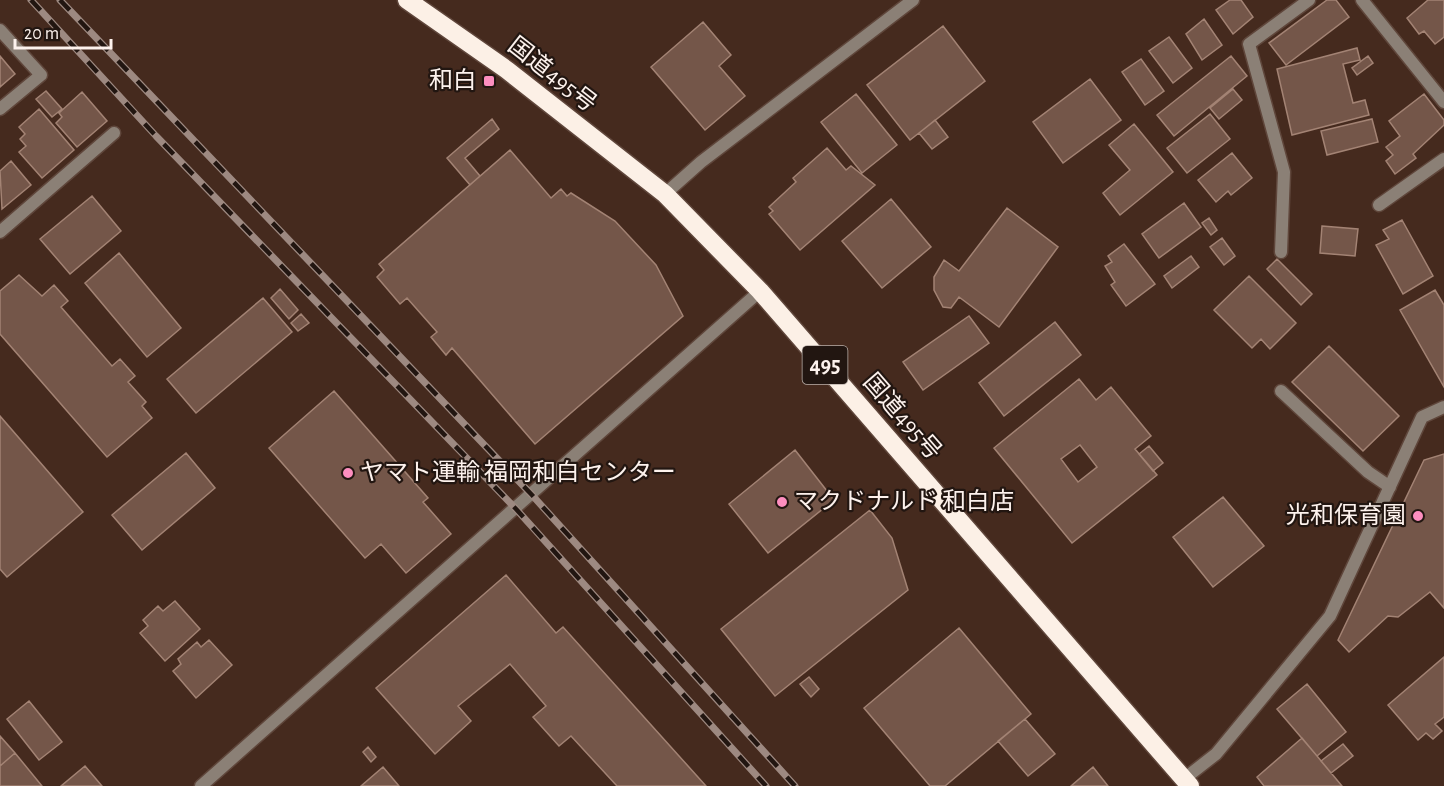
<svg xmlns="http://www.w3.org/2000/svg" width="1444" height="786" viewBox="0 0 1444 786" font-family="'Alegreya Sans','Noto Sans JP',sans-serif">
<style>
.building{fill:#745649;stroke:#a38374;stroke-width:1.5;fill-rule:evenodd}
.lines{fill:none;stroke-linecap:round;stroke-linejoin:round}
.street-casing{stroke:#5f463b;stroke-width:15}
.highway-casing{stroke:#5f463b;stroke-width:21}
.street{stroke:#8b8076;stroke-width:12}
.highway{stroke:#fcf0e6;stroke-width:18}
.rail-casing{stroke:#9d8981;stroke-width:7}
.rail{stroke:#221611;stroke-width:4.5;stroke-dasharray:14;stroke-linecap:butt}
.poi-dot{fill:#fd8ebf;stroke:#221611;stroke-width:2}
.labels{text-anchor:middle;dominant-baseline:central;stroke-width:4.5;stroke-linejoin:round;paint-order:stroke}
.shield{fill:#221611;stroke:#bbb0ab;stroke-width:1.5}
.shield-label{font-size:22px;font-weight:bold;fill:#fdf2ed}
.street-label{font-size:24px;fill:#fdf2ed;stroke:#221611}
.poi-label{font-size:24px;fill:#fdf2ed;stroke:#221611;text-anchor:end}
</style>
<rect width="100%" height="100%" fill="#452a1e"/>
<path class="building" d="M1230,0H1241L1253,17L1233,34L1216,10Z
M1327,0H1336L1349,17L1286,65L1269,43Z
M1428,0H1444V37L1435,44L1424,31L1419,34L1407,18Z
M1204,19L1222,45L1202,60L1186,34Z
M703,22L731,55L719,66L745,96L705,130L651,67Z
M943,26L985,81L910,140L867,85Z
M1169,37L1192,68L1173,83L1149,51Z
M1357,48L1360,60L1343,64L1353,103L1365,100L1369,115L1292,135L1277,69Z
M0,56L15,74L0,87Z
M1231,56L1247,76L1174,136L1157,115Z
M1368,56L1373,63L1357,75L1352,68Z
M1141,59L1164,91L1145,105L1122,72Z
M1090,79L1121,120L1063,163L1033,122Z
M1233,89L1242,100L1219,119L1210,108Z
M46,91L62,109L52,117L36,99Z
M82,92L107,121L77,147L56,123L62,117L59,113Z
M856,94L897,145L862,173L821,122Z
M1424,94L1444,120V125L1413,154L1416,158L1395,174L1386,161L1393,155L1386,147L1400,136L1389,121Z
M39,109L74,150L42,178L19,152L26,146L20,139L25,134L19,127Z
M1210,114L1230,139L1187,173L1167,148Z
M492,119L499,129L465,158L480,176L470,185L447,158Z
M1372,119L1378,142L1327,155L1321,131Z
M935,120L948,137L932,149L919,133Z
M1134,124L1173,172L1120,215L1103,193L1130,170L1109,145Z
M827,148L846,170L851,166L875,185L800,250L769,214L773,211L769,207L796,182L793,178Z
M510,150L551,198L561,189L567,196L571,193L615,221L656,265L683,316L535,444L452,348L446,355L431,337L437,332L407,298L400,304L377,277L384,270L379,264Z
M1232,153L1252,178L1231,195L1228,191L1216,202L1198,180Z
M11,161L31,185L2,209L0,171Z
M92,196L121,231L70,274L40,239Z
M891,199L931,247L882,288L842,241Z
M1184,203L1201,227L1159,258L1142,234Z
M1007,208L1058,247L999,327L959,297L951,308L943,307L934,290V277L944,260L959,271Z
M1209,218L1217,230L1211,235L1202,223Z
M1402,220L1433,276L1403,294L1376,245L1389,239L1383,230Z
M1322,226L1358,229L1355,256L1320,253Z
M1222,238L1235,256L1224,265L1210,247Z
M1124,244L1155,284L1126,306L1111,285L1115,282L1105,266L1112,262L1108,256Z
M119,253L181,328L147,357L85,283Z
M1191,256L1199,267L1172,288L1164,276Z
M1277,259L1312,294L1301,305L1267,269Z
M19,275L42,296L54,285L68,301L61,307L112,366L120,359L135,376L128,382L146,402L142,406L152,418L107,457L0,334V291Z
M1249,276L1296,323L1270,349L1261,339L1252,348L1214,310Z
M280,289L298,310L289,319L271,298Z
M1435,290L1444,305V387L1400,310Z
M263,298L292,332L196,413L167,379Z
M301,314L309,323L298,331L291,323Z
M969,316L989,343L923,390L903,362Z
M1055,322L1081,355L1004,416L979,383Z
M1329,346L1399,416L1363,451L1292,382Z
M1079,379L1096,400L1111,387L1151,436L1135,449L1157,475L1072,543L994,448ZM1080,445L1097,467L1078,482L1061,459Z
M334,391L428,498L423,502L451,534L406,573L381,544L365,558L269,448Z
M0,416L83,512L7,577L0,569Z
M1149,446L1163,463L1153,471L1139,454Z
M795,450L834,500L768,553L729,504Z
M186,453L215,488L142,550L112,515Z
M1444,454V608L1430,592L1398,617L1388,616L1349,652L1338,640L1424,460Z
M1223,497L1264,546L1213,587L1173,537Z
M870,510L892,538L908,590L775,696L721,629Z
M506,575L556,633L563,627L706,786H617L571,736L559,746L533,717L546,706L510,664L458,706L471,721L435,754L376,688Z
M175,601L200,629L165,661L140,633L148,626L143,620L158,606L163,611Z
M959,628L1031,714L945,786H930L864,708Z
M209,640L232,665L196,698L173,671L181,664L178,659L197,642L201,647Z
M1444,657V717L1435,724L1442,731L1433,739L1426,733L1418,740L1388,705Z
M809,677L819,689L811,697L800,684Z
M1307,684L1346,732L1317,756L1277,709Z
M29,701L62,742L39,760L7,719Z
M1025,719L1055,754L1028,776L998,741Z
M0,736L15,753L0,766Z
M1302,738L1342,786H1264L1257,777Z
M1343,744L1353,756L1331,773L1321,761Z
M368,747L376,757L371,762L363,752Z
M15,753L42,786H0V766Z
M85,766L102,786H61Z
M383,767L399,786H361Z
M1093,767L1108,786H1071Z"/>
<g class="lines">
<defs>
<path id="street" d="M1362,0L1444,102
M0,30L41,75L0,109
M665,194L701,162L913,0
M1379,205L1444,159
M0,232L114,133
M1281,252L1284,172L1249,44L1309,0
M1281,391L1368,472L1390,487
M1184,779L1216,754L1330,616L1422,417L1444,407
M201,786L760,291"/>
<path id="highway" d="M407,0L507,70L665,194L760,291L1190,786"/>
</defs>
<use href="#street" class="street-casing"/>
<use href="#highway" class="highway-casing"/>
<use href="#street" class="street"/>
<use href="#highway" class="highway"/>
<defs>
<path id="rail" d="M31,0L156,136L516,509L766,786
M60,0L532,495L795,786"/>
</defs>
<use href="#rail" class="rail-casing"/>
<use href="#rail" class="rail"/>
</g>
<g class="poi-dot">
<rect x="483" y="75" width="12" height="12" rx="3"/>
<circle cx="348" cy="473" r="6"/>
<circle cx="782" cy="502" r="6"/>
<circle cx="1418" cy="516" r="6"/>
</g>
<g class="labels">
<rect class="shield" x="802.5" y="346" width="45" height="38" rx="4.5"/>
<g class="shield-label">
<text x="825" y="365">495</text>
</g>
<g class="street-label">
<text transform="translate(552 75) rotate(38)">国道495号</text>
<text transform="translate(902 417) rotate(49)">国道495号</text>
</g>
<g class="poi-label">
<text x="477" y="81">和白</text>
<text x="360" y="473" text-anchor="start">ヤマト運輸 福岡和白センター</text>
<text x="794" y="502" text-anchor="start">マクドナルド 和白店</text>
<text x="1406" y="516">光和保育園</text>
</g>
</g>
<path d="M15 39v9h96v-9" fill="none" stroke="#fdf2ed" stroke-width="3"/>
<text x="24" y="39" font-size="18" fill="#fdf2ed" stroke="#221611" stroke-width="4.5" paint-order="stroke">20 m</text>
</svg>
